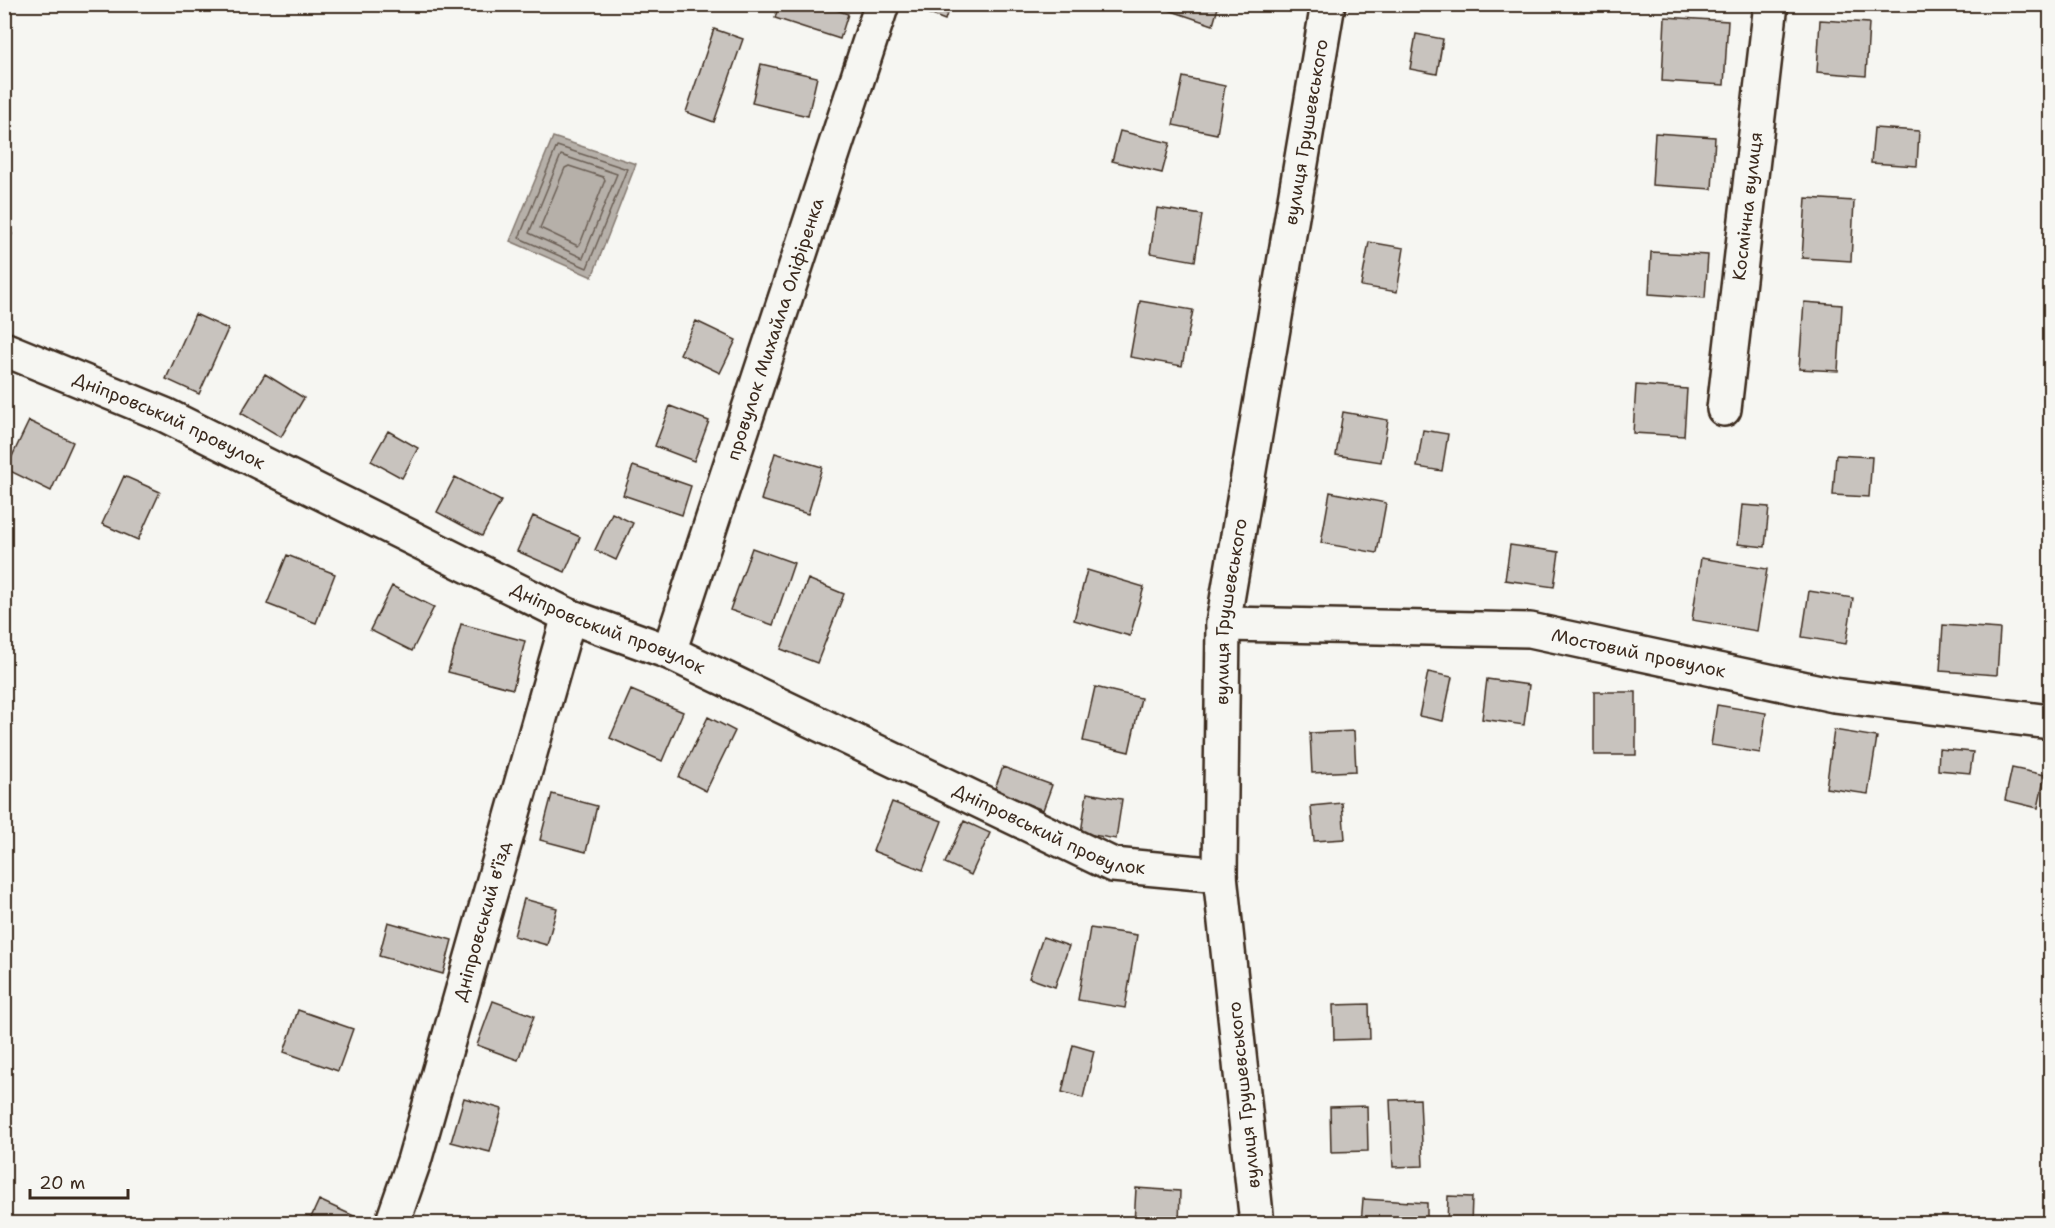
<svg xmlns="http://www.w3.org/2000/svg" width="2055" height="1228" viewBox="0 0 2055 1228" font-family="'Shantell Sans',sans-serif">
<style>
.water{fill:#b6b0a9;stroke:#857a71;stroke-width:1.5}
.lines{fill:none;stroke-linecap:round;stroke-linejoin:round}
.shore{stroke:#6c6056;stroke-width:1.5}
.building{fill:#c8c3be;stroke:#3b2a1e;stroke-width:1.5}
.minor-casing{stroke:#3b2a1e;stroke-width:38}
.minor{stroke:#f6f6f2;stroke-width:33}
.labels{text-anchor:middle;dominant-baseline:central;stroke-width:4.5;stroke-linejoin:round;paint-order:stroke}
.street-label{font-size:18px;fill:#3b2a1e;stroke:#f6f6f2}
</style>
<rect width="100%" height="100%" fill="#f6f6f2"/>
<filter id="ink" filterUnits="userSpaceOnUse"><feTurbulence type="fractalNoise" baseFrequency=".0167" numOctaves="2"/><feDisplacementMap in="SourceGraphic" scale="12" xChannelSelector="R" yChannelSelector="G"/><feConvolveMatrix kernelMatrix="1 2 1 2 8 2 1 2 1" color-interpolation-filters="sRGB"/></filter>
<g filter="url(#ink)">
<path class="water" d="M553,137L636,164L592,277L510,241Z"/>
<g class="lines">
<path class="shore" d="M557,146L627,169L587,268L519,238Z
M561,155L617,174L583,258L529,233Z
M569,166L603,177L605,180L580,244L578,246L540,228L565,168Z"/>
</g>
<path class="building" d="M779,4H820L848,14L840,39L775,18Z
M910,4H950L945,20L909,6Z
M1151,4H1219L1213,25Z
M1665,17L1728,21L1724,85L1662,81Z
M1820,20L1869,23L1866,76L1817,72Z
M714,29L743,39L714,122L686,112Z
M1416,34L1443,39L1437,74L1410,69Z
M761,64L817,77L808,116L752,103Z
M1183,77L1225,86L1217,134L1173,125Z
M1874,128L1919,131L1917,166L1871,163Z
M1120,131L1170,143L1162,173L1112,161Z
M1655,133L1715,137L1712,189L1652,185Z
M1806,198L1854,201L1851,261L1802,258Z
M1157,208L1202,215L1195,261L1150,253Z
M4,231L12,234L4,256Z
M1369,242L1404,248L1397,292L1361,286Z
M1651,252L1708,255L1705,298L1649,294Z
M1140,301L1193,310L1182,366L1130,357Z
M1804,302L1842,305L1838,371L1799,369Z
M195,314L228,329L199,394L166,379Z
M696,321L736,340L720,373L680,354Z
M265,374L304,398L281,437L241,413Z
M1636,385L1687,389L1684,436L1633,433Z
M670,406L709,421L694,461L655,446Z
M1343,412L1388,420L1381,462L1336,455Z
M29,421L73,442L51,491L6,469Z
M1423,430L1448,434L1442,471L1417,467Z
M388,431L418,448L402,478L371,461Z
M775,453L822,467L808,514L761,500Z
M1836,455L1872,457L1869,497L1833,495Z
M633,466L691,486L682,515L623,495Z
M124,476L160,492L138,540L102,524Z
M455,477L501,501L482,536L437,512Z
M1330,492L1386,503L1377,553L1321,543Z
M1742,505L1769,507L1765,547L1738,544Z
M612,513L633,523L616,560L595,550Z
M533,516L580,537L565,572L517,551Z
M1510,545L1559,552L1554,587L1505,580Z
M752,548L794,563L773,625L730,610Z
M287,555L335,574L316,623L267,604Z
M1701,558L1767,569L1757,631L1692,620Z
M1087,570L1144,587L1130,636L1074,620Z
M808,579L844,594L817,663L781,649Z
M392,586L434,607L412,651L370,630Z
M1809,591L1853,598L1846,644L1802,637Z
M461,624L525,641L513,689L448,672Z
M1943,625L2000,629L1997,675L1940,671Z
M1428,672L1452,677L1443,721L1419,716Z
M1487,679L1529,685L1524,725L1482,719Z
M1095,687L1141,698L1129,752L1083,741Z
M631,690L683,712L662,761L610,738Z
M1594,692H1636V755H1594Z
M1717,705L1766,713L1760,753L1711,745Z
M708,717L735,731L706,791L679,777Z
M1834,730L1877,737L1868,794L1826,788Z
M1354,731L1356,771L1312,773L1310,733Z
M1939,749L1973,752L1970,773L1938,770Z
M1003,767L1052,785L1043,810L994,791Z
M2012,768L2045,775L2038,808L2005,800Z
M1087,793L1122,799L1116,839L1081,833Z
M552,794L597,806L586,852L540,840Z
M892,802L942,821L923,870L873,851Z
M1342,803L1345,839L1314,841L1311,806Z
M964,821L990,833L971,875L945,863Z
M524,899L557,908L547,945L514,936Z
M388,922L452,940L443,974L379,956Z
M1090,928L1137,935L1125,1008L1078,1000Z
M1043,937L1069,946L1055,987L1029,978Z
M493,1001L534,1016L518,1060L477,1045Z
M1369,1004L1370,1039L1334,1040L1333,1005Z
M298,1010L353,1029L338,1071L284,1052Z
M1073,1045L1094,1051L1083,1098L1062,1092Z
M464,1098L502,1109L490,1152L451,1142Z
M1420,1099L1423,1166L1393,1167L1390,1100Z
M1367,1106L1368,1151L1331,1152L1330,1107Z
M1136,1188L1180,1191L1179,1224H1134Z
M1448,1196L1472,1197L1471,1224H1447Z
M1363,1199L1427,1203V1224H1361Z
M319,1200L356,1217L353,1224H308Z"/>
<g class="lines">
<defs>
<g id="minor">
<path id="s1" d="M4,349L165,415L569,616L669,652L1113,865L1220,875"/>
<path id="s2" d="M1724,409L1771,4"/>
<path id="s3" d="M1223,624L1530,630L1834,695L2050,722"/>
<path id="s4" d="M669,652L882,4"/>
<path id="s5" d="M392,1224L414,1161L569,616"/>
<path id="s6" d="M1257,1224L1220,875L1223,624L1328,4"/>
</g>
</defs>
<use href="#minor" class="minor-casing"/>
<use href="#minor" class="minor"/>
</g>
</g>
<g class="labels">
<g class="street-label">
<text stroke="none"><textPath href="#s6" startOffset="1101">вулиця Грушевського</textPath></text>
<text stroke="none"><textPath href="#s2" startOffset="204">Космічна вулиця</textPath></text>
<text stroke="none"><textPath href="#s4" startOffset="340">провулок Михайла Оліфіренка</textPath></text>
<text stroke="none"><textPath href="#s1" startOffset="180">Дніпровський провулок</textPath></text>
<text stroke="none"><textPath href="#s6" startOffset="615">вулиця Грушевського</textPath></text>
<text stroke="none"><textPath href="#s1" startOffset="666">Дніпровський провулок</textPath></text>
<text stroke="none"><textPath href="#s3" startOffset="418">Мостовий провулок</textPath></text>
<text stroke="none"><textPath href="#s1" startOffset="1152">Дніпровський провулок</textPath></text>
<text stroke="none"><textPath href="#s5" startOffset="316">Дніпровський в'їзд</textPath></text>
<text transform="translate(1244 1095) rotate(-96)">вулиця Грушевського</text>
</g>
</g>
<rect width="2055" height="1228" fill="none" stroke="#f6f6f2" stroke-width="24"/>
<rect x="12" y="12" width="2031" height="1204" fill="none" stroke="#3b2a1e" stroke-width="2" filter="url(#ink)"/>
<path d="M30 1189v9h98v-9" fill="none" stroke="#3b2a1e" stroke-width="3"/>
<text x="39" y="1189" font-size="18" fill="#3b2a1e" stroke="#f6f6f2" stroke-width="4.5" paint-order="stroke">20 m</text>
</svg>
